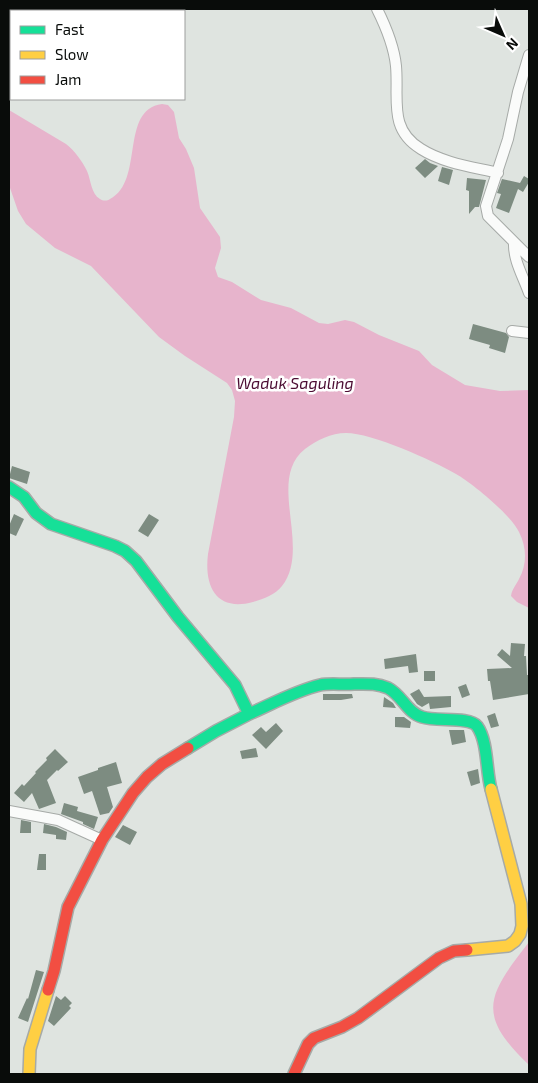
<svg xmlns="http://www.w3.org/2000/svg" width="538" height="1083" viewBox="0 0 538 1083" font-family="'Exo 2',sans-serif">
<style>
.water{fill:#e7b4cc}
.building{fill:#7d8c81}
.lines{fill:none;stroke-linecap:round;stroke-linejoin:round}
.street-casing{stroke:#a6aaa7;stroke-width:12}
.fast-casing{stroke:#a6aaa7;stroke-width:14}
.slow-casing{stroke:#a6aaa7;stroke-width:14}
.jam-casing{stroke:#a6aaa7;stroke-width:14}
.street{stroke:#fafbfa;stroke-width:10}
.fast{stroke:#16e098;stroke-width:11}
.slow{stroke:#ffcf43;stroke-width:11}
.jam{stroke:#f24e42;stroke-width:11}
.labels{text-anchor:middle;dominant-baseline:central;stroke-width:5;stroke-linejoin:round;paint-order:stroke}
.water-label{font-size:16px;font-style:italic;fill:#4c0d33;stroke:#fff}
</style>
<rect width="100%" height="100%" fill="#dfe4e0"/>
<path class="water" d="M162,104L168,105L174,112L179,138L186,149L194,168L200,208L220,237L221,248L215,268L218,277L232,282L261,300L291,308L319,323L328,324L345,320L354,322L379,335L419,351L432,365L465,385L500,391L529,390V608L517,602L511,596C512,589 516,585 519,579C527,564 527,548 519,532C511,515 472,483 456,474C432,460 372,433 346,433C331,433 317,440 305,449C266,480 312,547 282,586C275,595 263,599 253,602C216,612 204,586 208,554L234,417L235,401L232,390L227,383L185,356L159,337L91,266L55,248L26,224L18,211L9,185V110L66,144C75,151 82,161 87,171C91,180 91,194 100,199C103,201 107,201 110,199C145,181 119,110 162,104Z
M529,942V1065C475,1014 488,995 529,942Z"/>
<path class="building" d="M425,159L430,163L438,166L425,178L415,168Z
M442,167L453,170L449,185L438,181Z
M524,176L529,179V182L523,192L518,189L509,213L496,208L501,194L497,193L502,179L520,183Z
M467,178L486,180L479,207H475L469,214V191L466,190Z
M473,324L506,333L509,337L505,353L489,348L490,345L469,339Z
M12,466L30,472L27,484L9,478Z
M14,514L24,519L16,536L9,533V526Z
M149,514L159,520L148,537L138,531Z
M511,643L525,644L524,656H526L527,675H529V694L493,700L490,681H488L487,669L512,668L497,655L502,649L510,656Z
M416,654L418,672L409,673L408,666L385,669L384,659Z
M424,671H435V681H424Z
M466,684L470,695L462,698L458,687Z
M419,689L424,697L451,696V707L430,709L429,703L422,707L417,704L410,694Z
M323,694H352L353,698L341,700H323Z
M384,697L393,703L396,708L383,707Z
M495,713L499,726L491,728L487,716Z
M395,717H404L411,722L410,728L395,727Z
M276,723L283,731L266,749L252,735L261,727L266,732Z
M449,730H464L466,742L452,745Z
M256,748L258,757L242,759L240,751Z
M55,749L68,762L58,771L57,770L47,780L56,803L39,809L32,793L24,802L14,793L22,784L24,786L36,773L35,772L47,760L46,758Z
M116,762L122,783L107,787L113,807L109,813L100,815L92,791L84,794L78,777L98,770V768Z
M478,769L480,783L471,786L467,772Z
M64,803L78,807L77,811L98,817L94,829L83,824V822L61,814Z
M21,820L31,822V833H20Z
M44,824L56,827L67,832L66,840L56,839V835L43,833Z
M123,825L137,832L130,845L115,837Z
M39,854H46V870H37Z
M36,970L44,972L28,1022L18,1018L27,998L28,999Z
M56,996L61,1000L65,996L72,1003L69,1006L71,1008L54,1026L48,1021Z"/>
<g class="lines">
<defs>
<path id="street" d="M377,9C386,27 394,46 396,66C399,99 388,129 421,149C443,163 473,167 498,173
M529,55L518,92L508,139L486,206L488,216L529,257
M514,242C513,260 523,276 529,293
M512,331L529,333
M9,811L58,820L102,840"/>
<path id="fast" d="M9,487L24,497L36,513L51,524L115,546L125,551L136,561L178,617L235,685L249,714L216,731L188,748
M249,714C272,704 295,691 320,685C330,683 343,685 354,684C366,684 376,683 388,688C402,695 407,713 422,717C436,722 469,716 477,726C488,741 486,771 491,789"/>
<path id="slow" d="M467,950L508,946L515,941L520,934L522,926L521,904L491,789
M29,1074L30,1049L48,990"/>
<path id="jam" d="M48,990L54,971L68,907L102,840L133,793L147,777L162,764L188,748
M294,1074L308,1044L314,1038L342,1027L358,1018L439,958L454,951L467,950"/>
</defs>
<use href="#street" class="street-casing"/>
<use href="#fast" class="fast-casing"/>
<use href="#slow" class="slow-casing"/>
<use href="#jam" class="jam-casing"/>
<use href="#street" class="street"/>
<use href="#fast" class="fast"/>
<use href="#slow" class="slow"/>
<use href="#jam" class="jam"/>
</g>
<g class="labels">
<g class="water-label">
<text x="295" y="382">Waduk Saguling</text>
</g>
</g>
<rect width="538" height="1083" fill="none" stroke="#090c0a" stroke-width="20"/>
<rect x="10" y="10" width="175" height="90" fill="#ffffff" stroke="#9d9e9d"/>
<rect x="20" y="26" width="25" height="8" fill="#16e098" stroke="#9d9e9d"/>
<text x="55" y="35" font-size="15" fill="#090c0a">Fast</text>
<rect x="20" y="51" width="25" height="8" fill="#ffcf43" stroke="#9d9e9d"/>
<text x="55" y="60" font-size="15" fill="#090c0a">Slow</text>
<rect x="20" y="76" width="25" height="8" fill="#f24e42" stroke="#9d9e9d"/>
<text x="55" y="85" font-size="15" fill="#090c0a">Jam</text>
<g transform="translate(503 35) rotate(135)" stroke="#ffffff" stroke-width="4" paint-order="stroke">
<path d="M0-4L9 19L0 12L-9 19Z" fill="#090c0a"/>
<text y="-8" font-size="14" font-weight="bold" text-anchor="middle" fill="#090c0a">N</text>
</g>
</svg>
